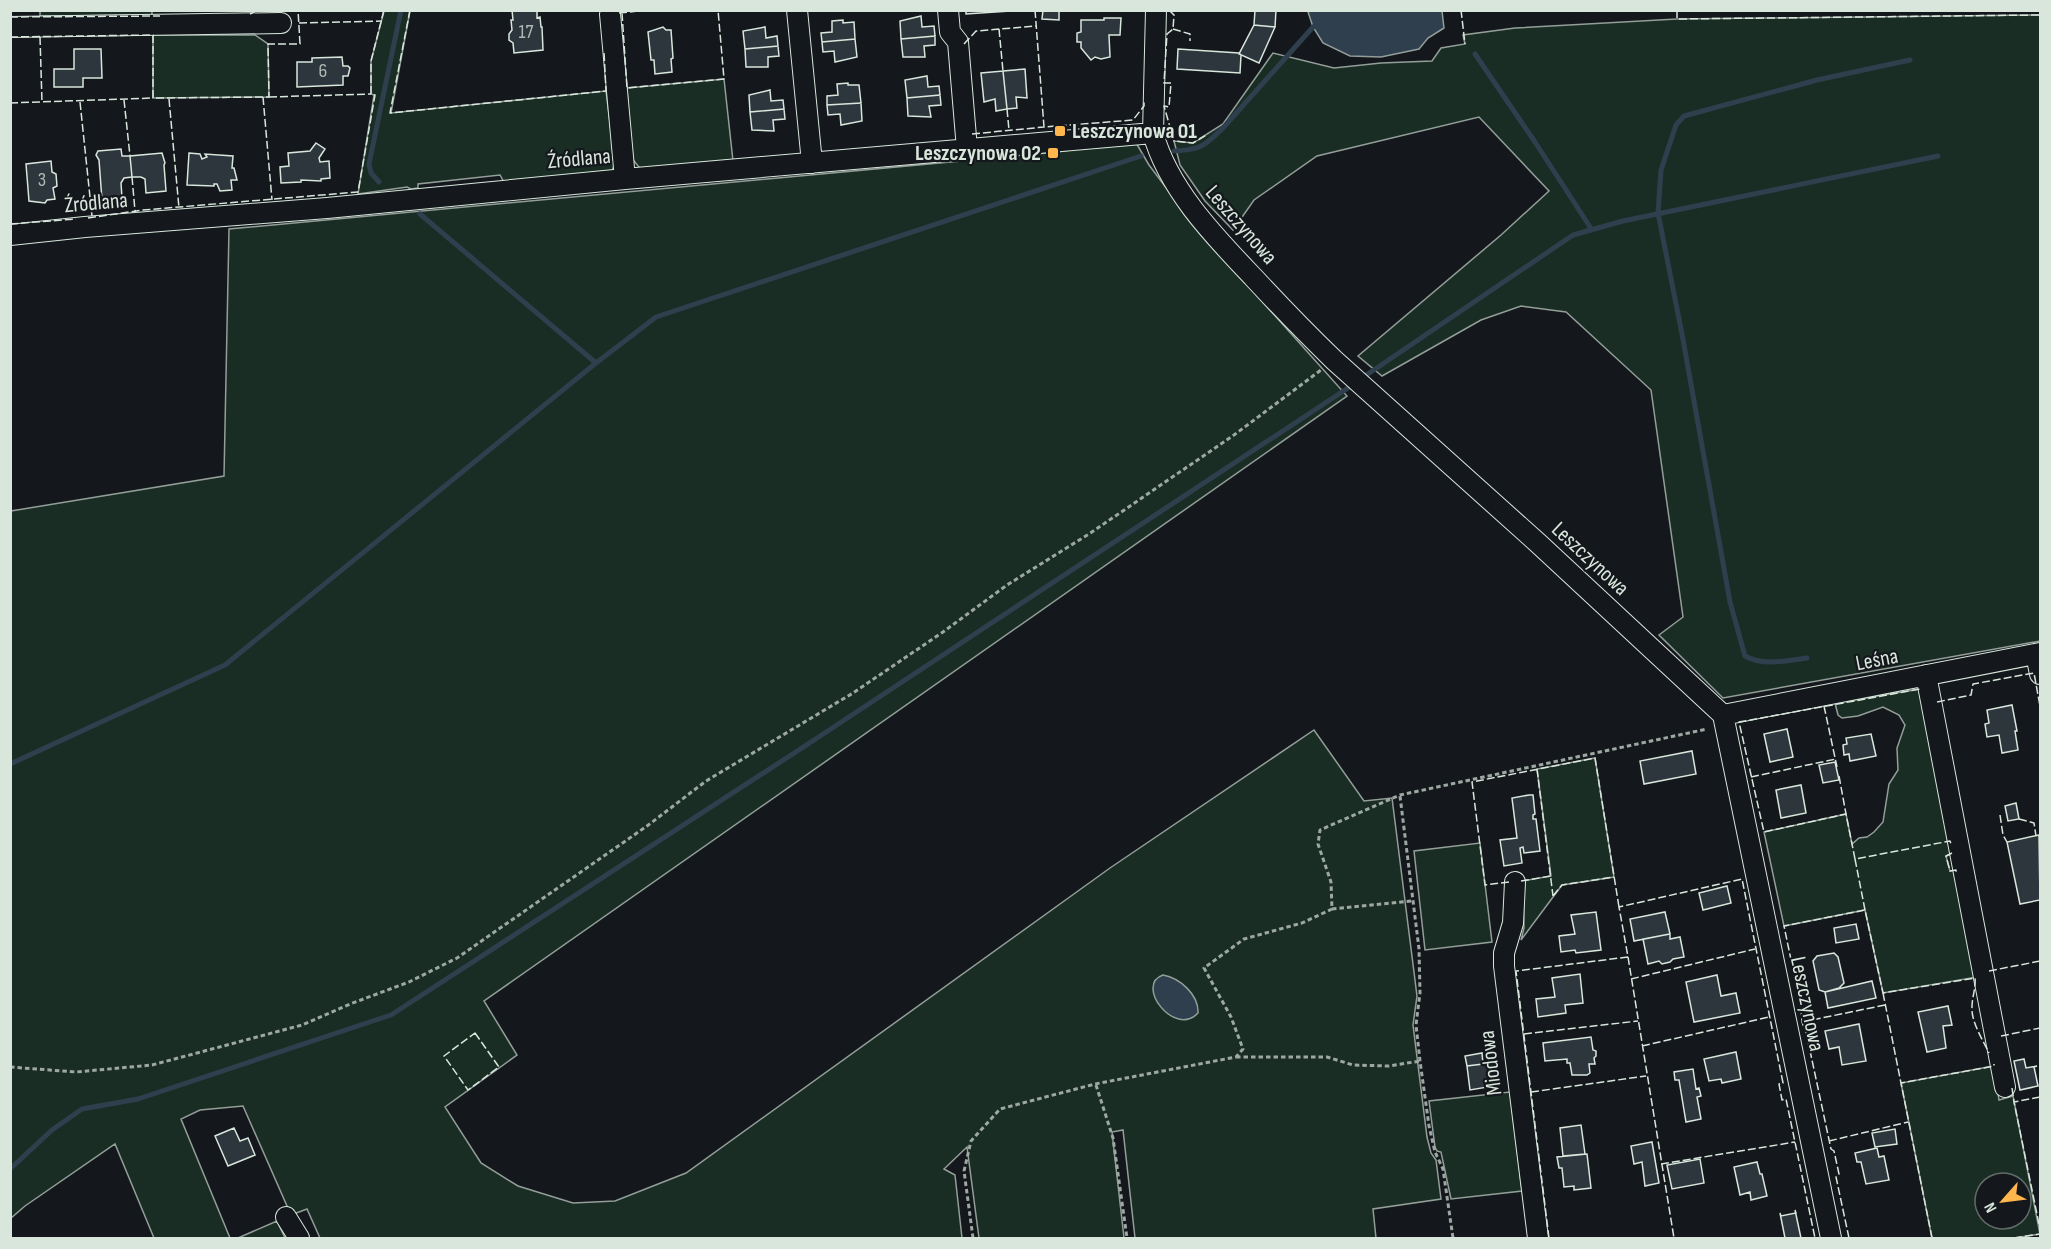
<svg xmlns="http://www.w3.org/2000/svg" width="2051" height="1249" viewBox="0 0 2051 1249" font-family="'Sofia Sans Condensed',sans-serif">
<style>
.green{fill:#1a2d24;stroke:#939e99;stroke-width:1.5;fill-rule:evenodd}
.water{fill:#2f3f4d;stroke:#939e99;stroke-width:1.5}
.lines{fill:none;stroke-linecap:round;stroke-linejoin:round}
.stream{stroke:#2f3f4d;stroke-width:5}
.building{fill:#2c363c;stroke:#d8e6dc;stroke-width:1.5}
.minor-casing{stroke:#d8e6dc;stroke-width:22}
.path{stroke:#9da8a2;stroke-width:3;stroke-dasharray:4.5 3;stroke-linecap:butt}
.minor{stroke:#14181c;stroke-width:20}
.fence{stroke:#d8e6dc;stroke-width:1.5;stroke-dasharray:8 3;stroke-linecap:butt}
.poi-dot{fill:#ffb74d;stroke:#14181c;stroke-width:2}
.labels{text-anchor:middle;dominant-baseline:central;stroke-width:4.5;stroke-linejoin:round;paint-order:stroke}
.number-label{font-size:20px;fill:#adbab4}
.poi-label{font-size:22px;font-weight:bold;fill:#d8e6dc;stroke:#14181c;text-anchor:start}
.street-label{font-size:22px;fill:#d8e6dc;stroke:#14181c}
</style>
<rect width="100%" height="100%" fill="#14181c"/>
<path class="green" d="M152,10V15L40,16V11Z
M384,11H410L391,113L606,91L615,163L612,171L505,184L500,175L418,184V188L411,189L407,187L358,194L374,95L371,94V61Z
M2040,15V641L1723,698L1659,635L1683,617L1651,390L1566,312L1521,306L1481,320L1382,376L1358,356L1501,235L1549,191L1479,117L1317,156L1254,200L1233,230L1205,201L1180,165L1174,141L1193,143L1223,124L1273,53L1334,68L1381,63L1432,61L1441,48L1465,44L1463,35L1515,28L1677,19Z
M153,35H255L268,44L269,97L153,98Z
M724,79L733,161L644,170L638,166L631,157L627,88Z
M1135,141L1149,165L1198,230L1347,396L484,1001L517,1055L445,1107L481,1163L518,1186L573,1203L615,1201L686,1173L1110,868L1314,730L1364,801L1392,798L1417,996L1413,1025L1427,1137L1431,1153L1436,1160L1441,1199L1373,1209L1376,1238H1135L1123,1130L1112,1132L1124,1238H979L967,1147L944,1169L955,1175L962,1238H320L307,1209L291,1215L243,1106L200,1110L181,1119L230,1238H154L115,1144L25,1206L11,1218V511L224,476L229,229L1057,152Z
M1920,689L1953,854L1946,856L1950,871L1956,870L1977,977L1883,993L1865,910L1784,926L1764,832L1846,814L1852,844L1859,838L1867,837L1874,832L1883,822L1889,784L1898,770L1897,748L1905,725L1899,715L1883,707L1858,716L1842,718L1838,715L1835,703Z
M1595,758L1614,877L1562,885L1521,940L1524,928L1523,881L1551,876L1537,769Z
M1480,843L1492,942L1425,950L1414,851Z
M1994,1066L1999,1100L2013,1096L2040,1234L2014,1238H1932L1901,1083ZM1985,1183H2021V1219H1985Z
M1510,1092L1522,1191L1451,1199L1441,1152L1437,1151L1435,1147L1429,1101Z
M277,1221L285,1238H238Z"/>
<path class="water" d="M1310,11H1442L1444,28L1428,38L1419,49L1381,57L1350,56L1323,43L1313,27L1308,12Z
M1163,975C1180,978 1199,995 1198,1013C1175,1038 1134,985 1163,975Z"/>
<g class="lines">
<path class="stream" d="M1475,54L1535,142L1592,230
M1174,151C1201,150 1204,146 1223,128L1313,27
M379,182L371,173L369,164L401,10
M420,214L596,363
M1362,378L1573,235L1623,221L1938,156
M1807,658C1787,661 1762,666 1745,656L1730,602L1682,334L1658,213L1661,170L1676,125L1684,116L1817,80L1910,60
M10,764L225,665L596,363L656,317L1141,156
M10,1169L52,1130L82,1109L138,1099L391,1015L808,744L1354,384"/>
</g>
<path class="building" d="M512,10H537V18L540,17L541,27H542L543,50L514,53L513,43L509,40V34L512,30L511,20H513Z
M966,10H1010V11L966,14Z
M1043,10H1059V20L1042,19Z
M1255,10H1276L1275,27L1254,25Z
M921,16L922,27L934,26L935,36L901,39L900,21Z
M1104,18H1121L1120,35H1109L1110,57L1101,59L1095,57L1091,60L1081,48V42H1077V33L1081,32V20H1104Z
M843,20V23L854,22L855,39L822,42L821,33L832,32V21Z
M1254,25L1275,27L1259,63L1239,54Z
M663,27L666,30H671L673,58L671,59L672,72L655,74L654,60H651L648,32Z
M765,27L766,38L777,36L778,46L745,49L743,31Z
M935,36V45L924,46L925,57H903L901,39Z
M855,39L857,57L835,62L834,51L823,52L822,42Z
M778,46L779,56L768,57V67H746L745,49Z
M74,49H101L102,78H83V87H54V69H74Z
M1178,49L1239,53L1241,55L1240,73L1177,69Z
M342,57L343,66H348L350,68L348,76H343V85L297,87V62H312V58Z
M1025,69L1027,98L1016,97L1017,108L1007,109L1003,71Z
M1003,71L1007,109L996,111L995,99L984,102L981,73Z
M927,76L928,87L939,86L940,95L907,98L905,80Z
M848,83V85H859L861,103L827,105V96L838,95L837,84Z
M770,90L771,101L783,100L784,109L750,112L749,95Z
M940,95L941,105L929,106L931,117L908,116L907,98Z
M861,103L862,121L841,125L840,114L828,115L827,105Z
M784,109L785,119L773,120L774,131L752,130L750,112Z
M316,143L325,149L319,158L320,162L329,161L330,178L321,179V181L301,180V182L281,183L280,167L289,166L288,153L310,151Z
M121,149L122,156H130L132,177L124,178L121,183L122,198L102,200L99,160L96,155L98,151Z
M162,153L165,163L164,165L166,191L146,193L145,179L141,177H132L130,156Z
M189,153L200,154L202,159L207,157L205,154L233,156L232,168H234L237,180H231L232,190L220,191L217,184H214V186L187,185Z
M51,161L52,172L56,174L57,186L53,188L55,199L47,200L45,203L29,201L26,164Z
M2012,705L2017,731H2015L2018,750L2002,753L1999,735L1987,737L1985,724L1989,723L1987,710Z
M1787,729L1793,757L1770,762L1764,734Z
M1871,734L1876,756L1850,761L1849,754L1844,755L1843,745L1847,744L1846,738Z
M1692,751L1696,774L1644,784L1640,761Z
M1835,762L1839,780L1823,783L1819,765Z
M1801,785L1806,813L1781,818L1776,790Z
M1529,795H1533L1535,814L1533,815V819H1536L1540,851L1524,853L1523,847L1520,848L1522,863L1504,866L1500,840L1517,838L1512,798Z
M2016,803L2019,819L2008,821L2005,806Z
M2039,835L2040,900L2020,904L2007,842Z
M1727,886L1731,903L1703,910L1699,893Z
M1596,912L1601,950L1576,953L1575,950L1561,952L1559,936L1575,934L1571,915Z
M1665,912L1670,934L1634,941L1630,919Z
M1856,924L1859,939L1836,943L1834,928Z
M1670,934V939L1680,937L1684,957L1673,959L1670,962L1662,964L1659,961L1648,964L1643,939Z
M1834,953L1838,957L1844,983L1839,988L1825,992L1819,990L1813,961L1817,956Z
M1580,974L1583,1003L1565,1005L1566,1013L1538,1017L1536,999L1555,997L1552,978Z
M1717,975L1721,996L1736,993L1740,1013L1694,1022L1686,982Z
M1872,981L1876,998L1828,1008L1825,992Z
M1948,1006L1952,1025L1943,1026L1946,1048L1927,1052L1918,1012Z
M1859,1024L1866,1061L1842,1065L1839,1047L1829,1049L1825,1031Z
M1591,1037L1593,1050L1596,1051V1056L1594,1058L1595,1064H1589L1590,1073L1587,1075H1572L1570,1063H1567V1059L1545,1061L1543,1043Z
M1736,1052L1741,1079L1722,1083L1721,1079L1709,1081L1704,1059Z
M1482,1053L1483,1064L1467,1066L1465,1056Z
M2024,1059L2026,1068L2037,1066L2034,1067L2038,1086L2020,1090L2014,1061Z
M1491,1063L1494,1086L1470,1090L1467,1066Z
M1693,1069L1696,1089L1699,1088L1701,1096L1697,1097L1701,1119L1686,1122L1679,1080H1675L1674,1072Z
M1581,1125L1585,1154L1563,1156L1560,1128Z
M234,1128L240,1141L248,1138L255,1155L228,1166L215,1136Z
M1895,1129L1897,1144L1875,1147L1872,1133Z
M1652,1142L1659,1183L1645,1186L1642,1162L1634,1164L1631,1146Z
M1877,1148L1879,1157L1884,1156L1889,1180L1866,1184L1861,1162H1857L1855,1153Z
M1587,1154L1591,1188L1574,1190V1186L1564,1187L1562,1168H1559L1557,1157Z
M1700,1159L1704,1183L1672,1189L1667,1165Z
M1757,1162L1760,1174H1762L1767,1196L1751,1200L1750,1192L1740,1195L1734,1167Z
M1795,1210L1801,1238H1785L1780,1213L1781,1216L1796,1213Z"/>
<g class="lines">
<defs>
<path id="minor" d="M797,10L812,163
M948,10L950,32L958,42L967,149
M1156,10L1153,133C1168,189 1215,237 1254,278C1280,306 1306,333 1334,360L1539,544L1723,715L1831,1238
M610,14L625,179
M10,27L281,23
M10,235L85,227L327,208L625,179L1153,133
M2036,654L2040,674
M1926,675L2005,1087
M1723,715L2040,653
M1515,882L1513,923L1504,953V966L1538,1238
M286,1217L299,1238"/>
</defs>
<use href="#minor" class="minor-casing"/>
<path class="path" d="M1400,796L1419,949L1420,993L1416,1025L1420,1061L1429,1126L1435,1152L1443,1169L1453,1238
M1332,909L1412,901
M1236,1057H1327L1353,1065L1389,1066L1420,1061
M10,1067L76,1072L152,1065L302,1025L350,1004L409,982L457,958L647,826L706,781L853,693L943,632L1007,585L1089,534L1234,435L1321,370
M1096,1085L1113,1138L1127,1238
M973,1238L964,1171L971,1141L1000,1109L1095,1084L1236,1057L1243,1049L1231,1017L1204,968L1244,939L1302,923L1332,909L1331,882L1318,844L1320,830L1400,795L1707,729"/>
<use href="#minor" class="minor"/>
<path class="fence" d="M410,10L390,113L606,91L604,52
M1035,10L1044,127L1133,120L1144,106V100
M1169,10L1174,15L1173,29L1167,34L1164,83H1171L1169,107L1164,106L1174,141L1193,143L1208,134
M1461,10L1465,44
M1677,10V19L2040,15
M619,13L649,10
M622,13L627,88L724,79L718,10
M250,14L258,10
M10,17L160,16
M299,23L382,21
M999,29L1003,71
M1173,29L1190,34V41
M10,37L153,35V98L269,97L268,44H300L298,10
M40,37L42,102
M964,44L976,31L1036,26
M263,97L272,200
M269,97L371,94
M169,99L179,208
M124,100L130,156
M80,102L92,216
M10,103L153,98
M1007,109L1009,130
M972,134L1044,127
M132,177L135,211
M88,218L143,210L358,192L375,95L371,94V61L384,10
M10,224L76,219
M1937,702L1971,695L1973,684L2034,673L2040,706
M1824,706L1837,767
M1537,769L1553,896
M1839,776L1846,814
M1751,777L1836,759
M2000,815L2003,835L2007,842
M2019,819L2034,823L2036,836
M1952,853L1946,856L1950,871L1956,870V873
M1855,859L1846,814L1764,832L1739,722L1920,689V691
M1521,881L1551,876
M1509,882L1485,885L1472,782L1595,758L1619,907
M1553,896L1562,885L1614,877
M1865,910L1855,859L1950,841L1951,844
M1628,957L1674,1238
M1989,971L2040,961
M1631,979L1755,949
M1883,993L1901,1083
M1802,1022L1885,1005
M475,1033L499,1067L468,1090L444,1056Z
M1524,1034L1638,1021
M2001,1036L2040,1028
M1642,1046L1769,1017
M2012,1088L2014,1102
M1531,1092L1646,1076
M2040,1097L2014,1102L2040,1229
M1829,1141L1908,1122
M1661,1164L1795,1142
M1549,1238L1516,971L1628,957L1619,907L1742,879L1783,1083L1779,1084L1782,1100L1786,1099L1815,1238
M1849,1238L1836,1177L1839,1174L1834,1151L1831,1149L1806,1032L1802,1022L1801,1008L1784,926L1865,910L1883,993L1975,978C1976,988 1972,997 1972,1007C1971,1022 1983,1040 1989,1053
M1932,1238L1901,1083L1994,1066V1064
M2014,1238L2040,1234"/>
</g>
<g class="poi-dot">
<rect x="1054" y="125" width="12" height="12" rx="3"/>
<rect x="1047" y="147" width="12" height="12" rx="3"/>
</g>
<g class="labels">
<g class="number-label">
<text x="526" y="32">17</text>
<text x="323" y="71">6</text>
<text x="42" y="180">3</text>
</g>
<g class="poi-label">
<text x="1072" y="131">Leszczynowa 01</text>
<text x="1041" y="153" text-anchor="end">Leszczynowa 02</text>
</g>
<g class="street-label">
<text transform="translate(579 159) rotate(-5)">Źródlana</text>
<text transform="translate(96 203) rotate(-5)">Źródlana</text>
<text transform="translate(1241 225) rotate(49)">Leszczynowa</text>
<text transform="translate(1590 559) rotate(43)">Leszczynowa</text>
<text transform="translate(1877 660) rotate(-11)">Leśna</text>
<text transform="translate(1807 1004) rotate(78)">Leszczynowa</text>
<text transform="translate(1491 1063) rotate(-97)">Miodowa</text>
</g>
</g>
<rect width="2051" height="1249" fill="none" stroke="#d8e6dc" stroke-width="24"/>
<g transform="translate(2003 1201) rotate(242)"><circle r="28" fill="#14181c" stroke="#626a69" stroke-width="1.5"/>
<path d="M0-4.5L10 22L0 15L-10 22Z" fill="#ffb74d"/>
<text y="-9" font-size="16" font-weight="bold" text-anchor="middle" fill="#d8e6dc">N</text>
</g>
</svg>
